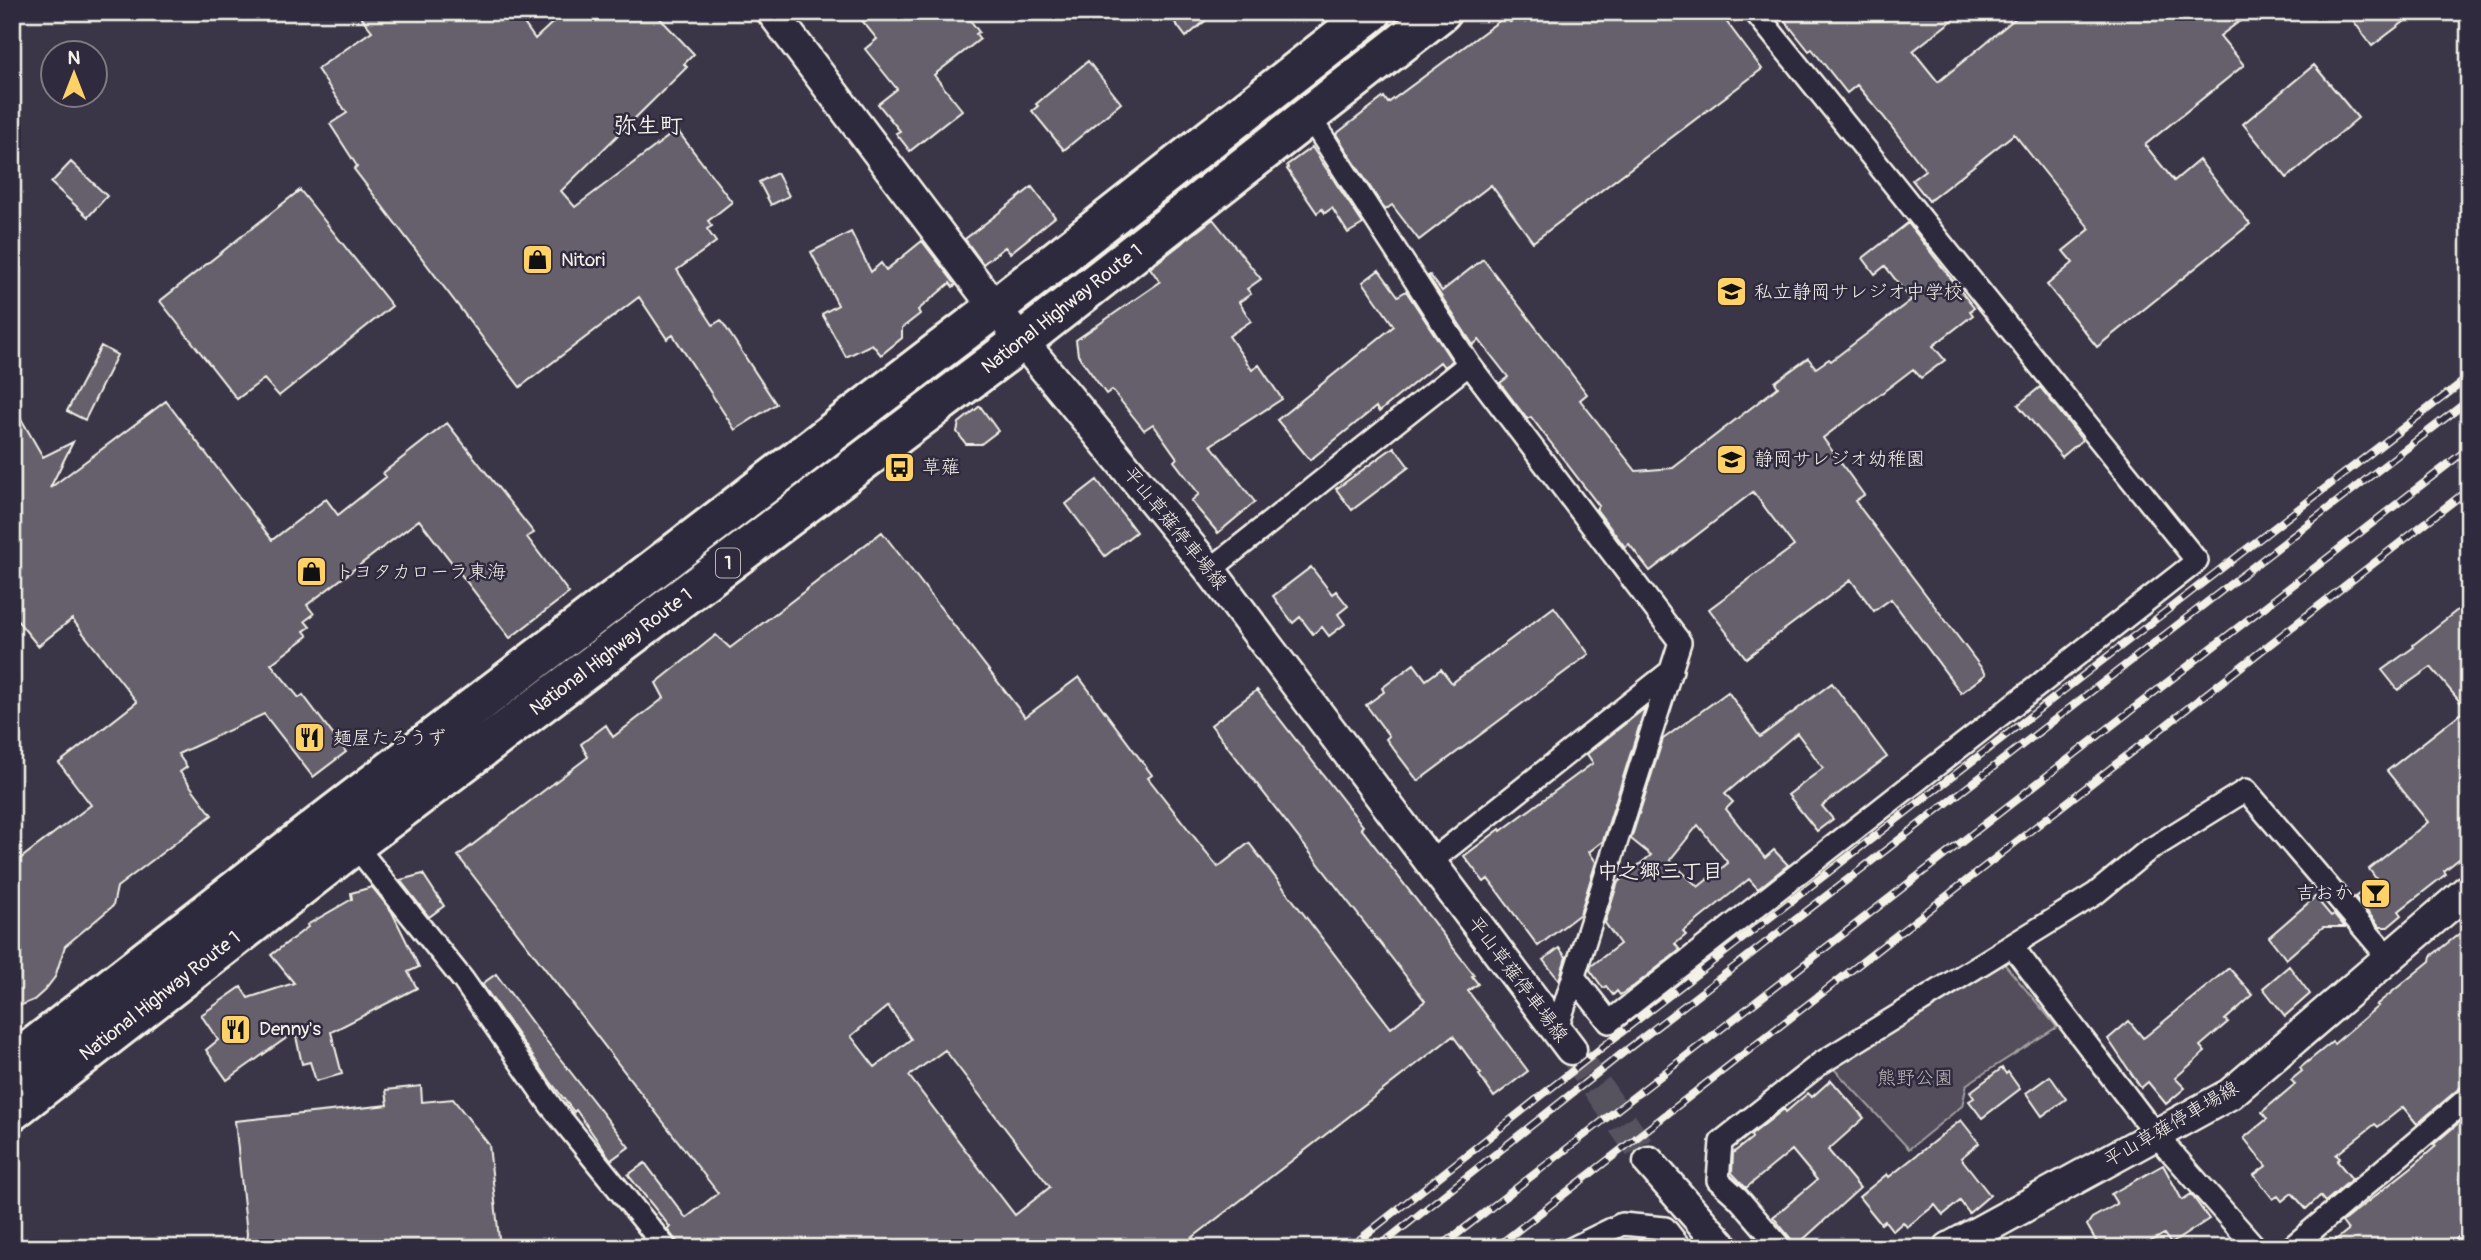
<svg xmlns="http://www.w3.org/2000/svg" width="2481" height="1260" viewBox="0 0 2481 1260" font-family="Pangolin,'Klee One',sans-serif">
<style>
.green{fill:#534e5c;stroke:#a4a0a2;stroke-width:2}
.building{fill:#65616c;stroke:#f4f1e8;stroke-width:2;fill-rule:evenodd}
.lines{fill:none;stroke-linecap:round;stroke-linejoin:round}
.secondary-tunnel{stroke:#57525f;stroke-width:30;stroke-dasharray:30 15;stroke-linecap:butt}
.street-casing{stroke:#f4f1e8;stroke-width:26}
.secondary-casing{stroke:#f4f1e8;stroke-width:35}
.highway-casing{stroke:#f4f1e8;stroke-width:44}
.street{stroke:#2f2a3d;stroke-width:21}
.secondary{stroke:#2f2a3d;stroke-width:30}
.highway{stroke:#2f2a3d;stroke-width:38}
.rail-casing{stroke:#f4f1e8;stroke-width:8}
.rail{stroke:#2f2a3d;stroke-width:5;stroke-dasharray:16;stroke-linecap:butt}
.labels{text-anchor:middle;dominant-baseline:central;stroke-width:5;stroke-linejoin:round;paint-order:stroke}
.shield{fill:#2f2a3d;stroke:#b9b5b5;stroke-width:2}
.shield-label{font-size:18px;font-weight:bold;fill:#f4f1e8}
.poi-label{font-size:19px;fill:#f4f1e8;stroke:#2f2a3d;text-anchor:start}
.street-label{font-size:19px;fill:#f4f1e8;stroke:#2f2a3d}
.park-label{font-size:19px;fill:#bcb8b7;stroke:#2f2a3d}
.neighbourhood-label{font-size:21px;font-weight:bold;fill:#f4f1e8;stroke:#2f2a3d}
.quarter-label{font-size:23px;font-weight:bold;fill:#f4f1e8;stroke:#2f2a3d}
</style>
<rect width="100%" height="100%" fill="#3b3647"/>
<filter id="ink" filterUnits="userSpaceOnUse"><feTurbulence type="fractalNoise" baseFrequency=".0143" numOctaves="2"/><feDisplacementMap in="SourceGraphic" scale="14" xChannelSelector="R" yChannelSelector="G"/><feConvolveMatrix kernelMatrix="1 2 1 2 8 2 1 2 1" color-interpolation-filters="sRGB"/></filter>
<g filter="url(#ink)">
<path class="green" d="M2002,961L2057,1027L1967,1084L1962,1106L1909,1149L1833,1068Z"/>
<path class="building" d="M357,12H516L535,39L564,12H654L694,54L684,64L687,67L561,191L575,207L677,130L732,202L708,221L712,226L707,229L716,242L677,270L713,325L721,320L776,404L735,430L673,335L667,339L639,297L520,387L354,169L357,166L330,124L347,113L317,69L372,31Z
M855,12H964L979,32L976,34L980,39L934,75L962,110L910,151L896,133L900,131L878,104L897,89L865,49L877,39Z
M1167,12H1216L1186,37Z
M1538,12H1719L1762,69L1533,242L1491,185L1419,240L1392,205L1385,210L1336,134L1384,97L1388,103L1506,16L1510,22L1520,15L1525,22Z
M1778,12H1963L1913,51L1938,82L2023,12H2252L2220,36L2244,65L2145,145L2174,181L2199,160L2250,224L2097,347L2047,285L2073,263L2063,251L2090,229L2014,134L1929,201L1912,180L1925,170L1883,116L1857,85L1847,93L1812,49L1809,51Z
M2347,12H2417L2372,46Z
M1088,61L1121,103L1064,150L1032,111L1038,106L1036,104Z
M2314,65L2358,118L2287,178L2243,124Z
M1312,147L1363,224L1348,233L1332,208L1325,213L1322,209L1317,213L1287,169L1288,168L1287,165Z
M71,162L107,196L88,217L51,183Z
M777,173L789,196L771,205L759,182Z
M1032,187L1055,217L1010,253L1005,247L983,264L965,239Z
M300,190L392,306L279,396L264,379L237,399L160,301Z
M1213,219L1261,279L1247,289L1251,294L1239,302L1251,321L1229,336L1252,370L1259,365L1282,399L1211,445L1255,502L1218,533L1191,501L1199,494L1174,461L1177,458L1153,424L1144,430L1112,390L1106,394L1078,355L1076,340L1160,282L1150,268Z
M1908,223L1974,308L1970,311L1973,315L1933,346L1945,360L1921,378L1913,369L1823,438L1864,495L1855,501L1986,674L1961,693L1891,599L1874,611L1851,580L1746,658L1709,609L1794,546L1753,492L1650,571L1629,544L1625,547L1596,509L1599,506L1531,417L1527,419L1500,383L1508,377L1479,340L1473,345L1428,276L1430,275L1442,291L1483,259L1587,394L1580,400L1636,471L1673,468L1778,387L1775,382L1808,358L1816,368L1829,359L1831,361L1911,300L1885,266L1875,274L1863,258Z
M851,232L871,272L881,263L886,270L922,241L956,285L953,287L950,283L918,310L920,314L902,328V338L881,355L872,344L846,357L822,314L838,305L811,252Z
M1379,270L1398,296L1406,291L1452,361L1444,367L1440,362L1379,412L1376,407L1310,460L1277,420L1394,326L1363,282Z
M101,346L117,355L85,420L67,411Z
M2040,387L2082,440L2062,457L2018,405Z
M166,401L272,540L326,499L338,515L386,477L383,473L447,423L534,533L527,537L569,593L510,638L419,520L307,605L314,614L305,621L310,627L304,631L308,636L271,664L299,698L303,695L346,752L313,777L264,714L178,754L187,767L180,772L212,815L117,887L113,906L65,946L55,977L45,990L34,1000L12,1009V865L91,805L59,763L137,702L72,619L38,646L12,614V403L43,457L73,442L50,488Z
M980,406L998,431L981,444H966L957,432L959,423Z
M1394,447L1409,467L1352,510L1336,489Z
M1097,480L1136,532L1105,556L1066,504Z
M882,532L1025,717L1079,677L1152,775L1148,778L1218,867L1249,843L1391,1028L1425,1001L1211,725L1257,690L1363,826L1361,828L1474,975L1472,976L1478,984L1468,991L1528,1071L1494,1097L1479,1075L1481,1074L1453,1036L1179,1248H682L667,1229L670,1227L628,1175L645,1163L686,1218L718,1193L458,856L588,757L581,744L606,725L613,737L664,698L656,683L716,635L730,648ZM888,1006L911,1039L875,1067L851,1036ZM945,1050L1050,1187L1015,1215L909,1076Z
M1311,567L1332,594L1336,591L1348,606L1338,614L1345,624L1329,636L1322,627L1313,634L1300,617L1293,623L1273,596Z
M2469,601V851L2444,871L2446,874L2399,911L2402,915L2388,927H2380L2355,897L2377,880L2369,869L2428,822L2387,771L2466,709L2431,667L2398,690L2382,670L2414,647L2413,645Z
M1554,607L1589,654L1418,781L1386,739L1389,736L1366,705L1384,692L1382,688L1414,664L1426,680L1441,669L1452,683Z
M1832,683L1887,757L1822,806L1833,819L1817,831L1788,795L1823,768L1797,733L1725,794L1733,802L1726,809L1765,858L1774,850L1788,865L1758,889L1749,879L1683,932L1686,935L1675,944L1680,950L1634,986L1620,995L1617,991L1613,995L1606,986L1603,988L1590,970L1591,966L1620,944L1605,923L1618,882L1651,855L1631,839L1663,739L1728,692L1760,737ZM1698,825L1728,863L1698,887L1670,860Z
M1645,708L1603,841L1589,852L1596,862L1580,914L1538,946L1488,879L1484,882L1464,856L1500,829L1501,831L1593,763L1587,754Z
M423,874L444,906L429,917L400,880Z
M372,887L392,912L419,967L408,972L417,988L331,1032L342,1074L316,1081L310,1062L302,1064L295,1032L227,1080L206,1050L218,1040L201,1015L241,987L248,998L294,983L271,955L308,927L307,925L352,899L351,893Z
M2315,897L2331,916L2334,914L2345,927H2323L2286,959L2269,937Z
M2469,926V1084L2461,1087L2417,1124L2403,1107L2378,1127L2375,1124L2336,1155L2340,1158L2337,1161L2352,1179L2325,1202L2320,1196L2306,1209L2292,1193L2282,1201L2278,1196L2273,1199L2254,1175L2266,1166L2244,1138L2267,1119L2262,1112L2295,1084L2291,1080L2302,1071L2300,1068L2332,1042L2334,1044L2378,1006L2376,1005L2430,961L2431,956Z
M1559,948L1566,957L1559,980L1543,960Z
M2289,966L2310,994L2285,1016L2263,988Z
M2229,968L2253,995L2225,1020L2228,1022L2200,1046L2205,1052L2175,1078L2185,1088L2166,1104L2148,1082L2141,1088L2108,1039L2129,1021L2143,1038L2145,1037Z
M496,974L533,1024L629,1147L611,1160L576,1110L574,1112L550,1081L482,984Z
M2002,1068L2006,1074L2008,1072L2020,1089L1982,1118L1969,1101L1974,1098L1970,1092Z
M2050,1076L2066,1099L2042,1116L2026,1093Z
M1831,1080L1864,1118L1828,1150L1860,1188L1794,1248L1791,1239L1773,1217L1817,1180L1792,1150L1746,1188L1732,1173L1733,1153L1752,1138L1751,1135L1784,1109L1786,1112L1808,1093L1812,1097Z
M421,1086L422,1102L453,1099L489,1145L500,1248H245L247,1234L235,1121L388,1105L386,1090Z
M2469,1114V1228L2456,1239L2463,1248H2326L2348,1230L2342,1222L2413,1166L2436,1146L2434,1144Z
M1961,1120L1979,1143L1961,1158L1990,1195L1969,1213L1960,1201L1943,1215L1935,1205L1907,1227L1903,1222L1893,1231L1885,1221L1881,1224L1859,1197L1887,1174L1889,1177Z
M2163,1165L2182,1200L2191,1194L2209,1219L2171,1244L2164,1234L2139,1248H2100L2087,1225L2092,1218L2117,1204L2111,1194Z"/>
<g class="lines">
<path class="secondary-tunnel" d="M1571,1049L1649,1162"/>
<defs>
<path id="street" d="M1309,116L1469,364L1680,642L1557,1029
M1210,570L1469,364
M350,839L463,980L551,1106L666,1248
M1429,863L1672,670
M2012,946L2156,1135L2256,1248
M1574,977L1609,1022L2197,561L1755,12
M1573,1248L1622,1224L1665,1228L1681,1248
M1781,1248L1738,1198L1718,1180L1721,1142L1821,1063L2095,894L2146,852L2246,790L2389,958
M2291,1248L2469,1097"/>
<path id="secondary" d="M772,12L995,308L1210,570L1571,1049
M1649,1162L1724,1248
M1949,1248L2230,1094L2469,889"/>
<path id="highway" d="M12,1064L334,814L995,308L1372,12
M12,1111L354,845L1023,340L1441,12"/>
</defs>
<use href="#street" class="street-casing"/>
<use href="#secondary" class="secondary-casing"/>
<use href="#highway" class="highway-casing"/>
<use href="#street" class="street"/>
<use href="#secondary" class="secondary"/>
<use href="#highway" class="highway"/>
<defs>
<path id="rail" d="M1349,1248L1614,1038L2469,377
M1377,1248L1624,1052L2469,400
M1439,1248L2469,448
M1495,1248L2469,489"/>
</defs>
<use href="#rail" class="rail-casing"/>
<use href="#rail" class="rail"/>
</g>
</g>
<defs>
<symbol id="shop-square" viewBox="-11 -11 22 22"><rect x="-9" y="-9" width="18" height="18" rx="4" fill="#ffd166" stroke="#2f2a3d"/><path d="M-5-2.5h2.3a2.7 3.5 0 0 1 5.4 0H5L5.5 6h-11ZM-1.5-2.5h3a1.5 2.3 0 0 0-3 0Z" fill="#111"/></symbol>
<symbol id="school-square" viewBox="-11 -11 22 22"><rect x="-9" y="-9" width="18" height="18" rx="4" fill="#ffd166" stroke="#2f2a3d"/><path d="M0-5L7-2L0 1L-7-2ZM-4 1L0 2.5L4 1V4Q0 6-4 4Z" fill="#111"/></symbol>
<symbol id="bus-square" viewBox="-11 -11 22 22"><rect x="-9" y="-9" width="18" height="18" rx="4" fill="#ffd166" stroke="#2f2a3d"/><path d="M-5-6H5V4H4V6H2V4H-2V6H-4V4H-5ZM-3.5-4V0h7V-4ZM-3.5 1.2v1.5H-2V1.2ZM2 1.2v1.5H3.5V1.2Z" fill="#111"/></symbol>
<symbol id="restaurant-square" viewBox="-11 -11 22 22"><rect x="-9" y="-9" width="18" height="18" rx="4" fill="#ffd166" stroke="#2f2a3d"/><path d="M-5-6h1v4h1v-4h1v4h1v-4h1v5L-1.5 .5V6h-2V.5L-5-1ZM5-6V6H3V1.5H1.5Q1.5-4 5-6Z" fill="#111"/></symbol>
<symbol id="bar-square" viewBox="-11 -11 22 22"><rect x="-9" y="-9" width="18" height="18" rx="4" fill="#ffd166" stroke="#2f2a3d"/><path d="M-6-5H6L.8 .8V4.5H3.5V6h-7V4.5H-.8V.8Z" fill="#111"/></symbol>
</defs>
<g fill-rule="evenodd">
<use href="#shop-square" x="520" y="242" width="35" height="35"/>
<use href="#school-square" x="1714" y="274" width="35" height="35"/>
<use href="#school-square" x="1714" y="442" width="35" height="35"/>
<use href="#bus-square" x="882" y="450" width="35" height="35"/>
<use href="#shop-square" x="294" y="554" width="35" height="35"/>
<use href="#restaurant-square" x="292" y="720" width="35" height="35"/>
<use href="#bar-square" x="2358" y="876" width="35" height="35"/>
<use href="#restaurant-square" x="218" y="1012" width="35" height="35"/>
</g>
<g class="labels">
<rect class="shield" x="716" y="548.5" width="24" height="29" rx="5"/>
<g class="shield-label">
<text x="728" y="563">1</text>
</g>
<g class="poi-label">
<text x="561" y="260">Nitori</text>
<text x="1754" y="292">私立静岡サレジオ中学校</text>
<text x="1754" y="459">静岡サレジオ幼稚園</text>
<text x="922" y="467">草薙</text>
<text x="335" y="572">トヨタカローラ東海</text>
<text x="333" y="738">麺屋たろうず</text>
<text x="2353" y="893" text-anchor="end">吉おか</text>
<text x="259" y="1029">Denny's</text>
</g>
<g class="street-label">
<text transform="translate(1062 309) rotate(-38)">National Highway Route 1</text>
<text transform="translate(1175 528) rotate(51)">平山草薙停車場線</text>
<text transform="translate(611 652) rotate(-37)">National Highway Route 1</text>
<text transform="translate(1518 979) rotate(53)">平山草薙停車場線</text>
<text transform="translate(160 996) rotate(-38)">National Highway Route 1</text>
<text transform="translate(2171 1124) rotate(-30)">平山草薙停車場線</text>
</g>
<g class="park-label">
<text x="1915" y="1078">熊野公園</text>
</g>
<g class="neighbourhood-label">
<text x="1660" y="871">中之郷三丁目</text>
</g>
<g class="quarter-label">
<text x="648" y="125">弥生町</text>
</g>
</g>
<rect width="2481" height="1260" fill="none" stroke="#2f2a3d" stroke-width="42"/>
<rect x="21" y="21" width="2439" height="1218" fill="none" stroke="#f4f1e8" stroke-width="2.5" filter="url(#ink)"/>
<g transform="translate(74 74)"><circle r="33" fill="#2f2a3d" stroke="#7e7a81" stroke-width="2"/>
<path d="M0-5L12 26L0 18L-12 26Z" fill="#ffd166"/>
<text y="-10" font-size="19" font-weight="bold" text-anchor="middle" fill="#f4f1e8">N</text>
</g>
</svg>
